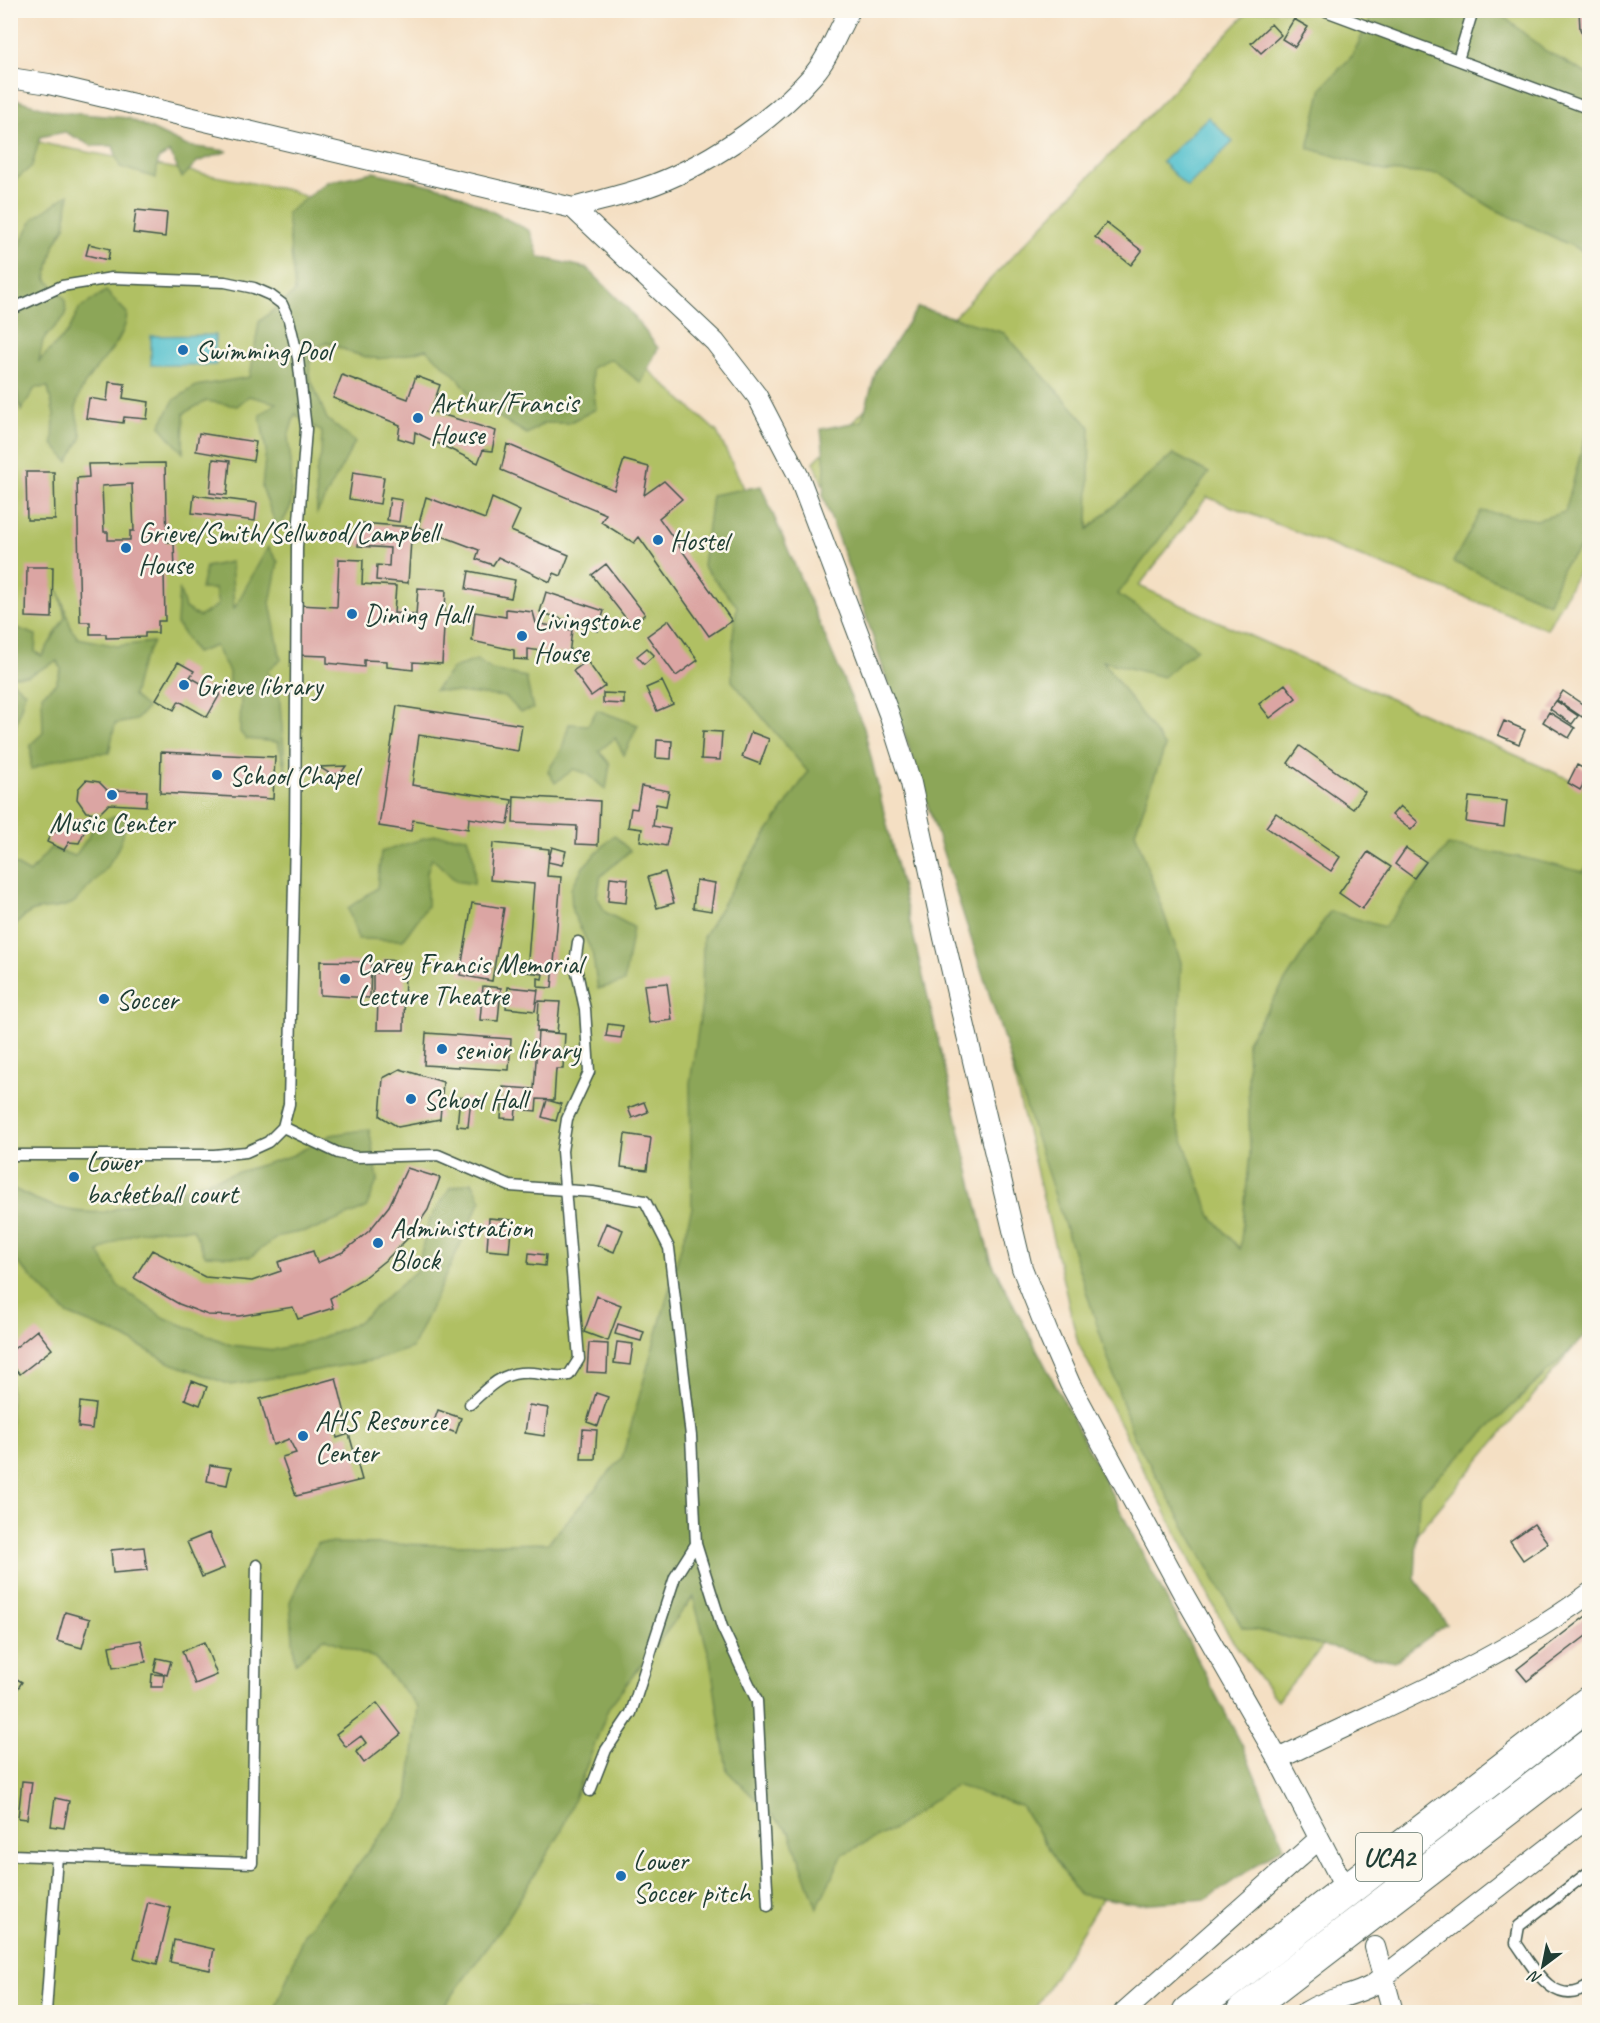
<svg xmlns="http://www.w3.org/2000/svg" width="1600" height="2023" viewBox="0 0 1600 2023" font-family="Caveat,sans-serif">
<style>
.green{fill:#b0c063;stroke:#687e4c;stroke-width:1.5}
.forest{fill:#8ca659;stroke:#567246;stroke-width:1.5}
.water{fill:#55c1ce;stroke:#3a7f81;stroke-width:1.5}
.building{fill:#dba5a3;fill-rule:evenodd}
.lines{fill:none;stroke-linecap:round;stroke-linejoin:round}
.service-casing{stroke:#3f5549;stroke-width:13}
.minor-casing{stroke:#3f5549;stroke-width:22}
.trunk-casing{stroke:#3f5549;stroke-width:35}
.service{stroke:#fff;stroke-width:10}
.minor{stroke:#fff;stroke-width:20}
.trunk{stroke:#fff;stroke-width:33}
.poi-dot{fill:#1f6fb2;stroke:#fbf7ec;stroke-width:2}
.labels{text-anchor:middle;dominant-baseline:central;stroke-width:5;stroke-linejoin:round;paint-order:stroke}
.shield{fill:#fbf7ec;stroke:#61756b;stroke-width:1.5}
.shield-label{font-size:27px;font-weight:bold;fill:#1f3d34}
.poi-label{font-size:28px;fill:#1f3d34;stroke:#fbf7ec;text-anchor:start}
</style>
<rect width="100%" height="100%" fill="#fbf7ec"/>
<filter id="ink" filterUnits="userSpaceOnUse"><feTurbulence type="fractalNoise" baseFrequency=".0167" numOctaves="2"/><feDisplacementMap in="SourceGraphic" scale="12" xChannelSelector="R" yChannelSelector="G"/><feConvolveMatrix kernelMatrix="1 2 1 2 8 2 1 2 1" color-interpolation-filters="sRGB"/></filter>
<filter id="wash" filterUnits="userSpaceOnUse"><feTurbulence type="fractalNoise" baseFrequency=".008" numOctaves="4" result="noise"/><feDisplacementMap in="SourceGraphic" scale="24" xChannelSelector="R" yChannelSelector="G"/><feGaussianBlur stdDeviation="1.35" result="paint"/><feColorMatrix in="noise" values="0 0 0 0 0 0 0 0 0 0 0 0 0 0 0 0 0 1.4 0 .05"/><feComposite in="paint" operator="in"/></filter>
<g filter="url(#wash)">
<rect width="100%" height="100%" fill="#f4dfc3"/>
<path class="green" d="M1249,11H1589V571L1580,569L1547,629L1207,497L1139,586L1589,788V1329L1277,1701L1230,1637L1078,1343L953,823L814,462Z
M10,134L51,145L289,190L484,269L614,339L717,432L838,683L976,1213L1023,1356L1106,1892L1033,2012H11Z"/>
<path class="forest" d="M1374,11H1497L1544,50L1589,75V254L1494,209L1438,174L1384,171L1308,148L1322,87L1352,56Z
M11,98L58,112L128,118L187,146L228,151L197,162L182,178L170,152L158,159L156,178L120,167L113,146H92L65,132L40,137L32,166L14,181H11Z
M373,172L448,189L530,231L539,257L587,268L629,310L658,348L641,383L611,359L591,368L596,409L569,423H544L527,434L477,404L459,379L426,349C378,363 371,362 327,342L311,352L309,375L327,419L355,442L317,513L316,474L321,455L322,432L295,414L288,437L291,462V506L278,531L262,487L266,450L260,415L276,403L249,396L237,406L206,401L184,413L183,453L160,426L174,400L196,386L250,377L259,322L295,292L287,213L327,182Z
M69,194L65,227L55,243L46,278L65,299L66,315L43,340L39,361L68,332L79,309L106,291L127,313C125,352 79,372 76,409C76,418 80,428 82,437L68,462L53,444L54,415L48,387L35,388L21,411L17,391L11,389V262L33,219Z
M918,307L1004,333L1090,427L1088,529L1173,454L1209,473L1118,594L1197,648L1163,677L1103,661L1165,747L1135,832L1181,962L1175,1118L1211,1216L1240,1249L1250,1154L1247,1041L1330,911L1384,927L1448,845L1524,858L1583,872L1589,864V1332L1419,1495L1415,1579L1447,1624L1394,1662L1242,1627L1133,1435L863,607L823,497L825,467L821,429L862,421L876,371Z
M1589,423V540L1564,565L1549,603L1453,562L1481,511L1537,520L1565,512Z
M761,486L864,728L990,1259L1243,1747L1284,1846L1207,1899L1138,1904L1078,1894L1021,1806L955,1785L895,1828L843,1854L817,1908L790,1833L727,1771L710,1659L693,1597L609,1707L562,1830L506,1921L440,2012H274L304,1934L408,1800L418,1707L375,1658L324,1638L295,1663L290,1602L317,1543L450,1545L548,1543L622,1458L692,1208L690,1083L702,1004L703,937L747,863L808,772L732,681L733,634L737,606L703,566L712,495Z
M268,547L278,562L270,603L281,660L267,671L279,692L286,773L278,742L246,739L240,732L241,697H228L229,672L215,646L196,653L177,624L179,588L185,608L199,617L218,605L215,589H201L206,567L231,562L234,609Z
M59,591L72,630L78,638L117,646L153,642L140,668L133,696L147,708L136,720L115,724L109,753C79,753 57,757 31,770V744L43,733L42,695L56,683L61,669L57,661L28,676H11V636L14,627L36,635L35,652L42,656L65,617Z
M477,660L492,670L526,677L533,709L520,712L506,697L435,690L453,668Z
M11,680L25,692L15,729Z
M597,710L638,725L624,755L615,738L599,751L610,764L606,790L588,774L574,769L555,783L548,771L562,749L569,724L588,725Z
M127,813C124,846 111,865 88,888C83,893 77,901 71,904C42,915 35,899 11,931V862L30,873L50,848L75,856L90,835L94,823Z
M435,835L467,837L474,859V884L456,881L432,858L427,872V906L403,940L358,939L348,908L377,888L381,852Z
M614,835L630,851L601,876L597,896L605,912L633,927L624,982L598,989L592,952L572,911L571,889L583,867Z
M369,1129L378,1179L366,1208L316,1229L279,1236L250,1257L205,1255L193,1229C153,1229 132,1228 99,1252L118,1286L163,1317L231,1345L274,1350L312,1341L357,1323L417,1270L428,1223L450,1188L472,1182L481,1200L412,1348L375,1360L231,1385L168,1362L124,1337L67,1314L11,1256L10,1187C43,1204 69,1215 105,1212L291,1156L331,1135Z"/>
<path class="water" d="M1208,117L1233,142L1187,187L1162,162Z
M215,335L216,365H151V336Z"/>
<g id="blocks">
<path class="building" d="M1579,10H1590V50L1580,29Z
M1294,19L1308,27L1295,47L1282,39Z
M1271,24L1281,35L1261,53L1251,43Z
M136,210L167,213L165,237L133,233Z
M1106,223L1142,251L1131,265L1095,237Z
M89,244L110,249L108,260L86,255Z
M342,375L408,399L416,376L440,385L431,411L496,431L492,451L483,450L478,463L415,432L414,443L398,438L400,425L333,398Z
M109,382L125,384L123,398L149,402L147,419L124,417L123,423L86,418L89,398L107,401Z
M199,433L256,442L253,461L196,451Z
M507,444L614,490L624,460L649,467L644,495L664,481L682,499L659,518L732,621L709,636L639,537L634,543L601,522L606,514L501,470Z
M213,459L230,461L227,495L210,493Z
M165,463L167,542H174L175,571H164L165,621H158V633H145V637L106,638V634H90V622H80L77,478L89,477L88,464ZM132,484L134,531H130V540H108V532H104L102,486Z
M26,472H54L55,520H27Z
M353,472L384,477L380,504L349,499Z
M194,495L257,503L255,521L192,513Z
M426,497L485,519L492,498L520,511L511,531L569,555L561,576L554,573L550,582L498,557L493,565L476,559L479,550L418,527Z
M390,498L402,500L399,522L387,520Z
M360,523L412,527L408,583L376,580L377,565L389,566L390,548L358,546Z
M339,559L363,560L362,584L396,586L394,613L416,615L418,588L446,590L442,664L413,662V670L387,667V661L364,660V667L327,663V656L297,655L299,605L337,607Z
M606,564L645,614L631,625L592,575Z
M27,567H53L52,618L26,617Z
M469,571L515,580L511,598L466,589Z
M546,592L604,611L598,631L540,612Z
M506,609L533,612L536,623L572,630L569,655L528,649V660L514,659V650L472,641L475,612L506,617Z
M669,620L698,660L676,676L647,636Z
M647,648L654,655L644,664L637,656Z
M587,661L605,686L591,696L573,671Z
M178,662L194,671L190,677L220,694L207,717L179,701L174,710L156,699Z
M662,681L673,704L657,711L646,688Z
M1285,684L1296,698L1270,718L1259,704Z
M1563,691L1588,708L1582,717L1557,700Z
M603,693L624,694V704L603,703Z
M1556,701L1578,716L1572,724L1550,709Z
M397,706L522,725L518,751L419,735L412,785L512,800L508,824L469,818L468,829L413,820L411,831L379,826Z
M1549,712L1575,728L1569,738L1543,722Z
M1504,721L1525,730L1519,744L1498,735Z
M703,731L722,732L720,760L701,759Z
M751,732L769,739L760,764L742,757Z
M657,740L672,741L671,759L656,758Z
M1300,746L1365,792L1353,809L1288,763Z
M161,752L275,757L273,799L160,793Z
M1577,765L1590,772L1580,790L1568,783Z
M346,766L341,773L332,775L319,767Z
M86,780L99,782L107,790L147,791L146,806L109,804L100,813L86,812L77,799L78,789Z
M641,786L669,791L666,806L656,804L653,826L670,829L666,846L640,841L642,829L628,827L631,808L637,809Z
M514,796L600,801L598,845L576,844L577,826L513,823Z
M1469,797L1507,801L1504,827L1466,822Z
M1400,806L1418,822L1411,830L1392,815Z
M1276,813L1340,857L1331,871L1266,827Z
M77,817L89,821L79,843L69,842L64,850L47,842L52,830L59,833L66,824L71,826Z
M493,843L549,849L547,876L561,877L552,988L538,987V978L542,979L543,974L527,972L534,884L490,880Z
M552,847L566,851L562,865L548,862Z
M1406,848L1426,862L1414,878L1395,864Z
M1368,852L1391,867L1362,909L1339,893Z
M665,872L674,903L657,908L648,877Z
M610,877L628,879L626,903L608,901Z
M696,880L715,883L711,911L693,908Z
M472,903L504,908L492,981L460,975Z
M383,960L405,961L404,1030H377L378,998H373V973H383Z
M320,961L371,962L370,998L320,995Z
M667,983L672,1020L649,1023L644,985Z
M483,986L501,988L498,1021L480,1020Z
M508,987L538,990L535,1011L506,1008Z
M539,1001L560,1002L557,1033L537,1031Z
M608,1024L623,1026L621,1038L606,1036Z
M538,1032L565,1034L563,1069H556L554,1100L537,1099L536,1111L516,1109L515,1119L501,1118L503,1087L534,1089Z
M426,1033L511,1039L509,1070L424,1065Z
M400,1069L443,1082L440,1119L398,1127L380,1116L383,1078Z
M460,1097L471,1098L468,1127L457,1126Z
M547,1100L561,1104L556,1121L542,1117Z
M644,1102L648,1112L632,1118L628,1108Z
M625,1134L651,1138L647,1170L621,1167Z
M407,1168L440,1178L428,1210L410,1236L388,1258L362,1279L330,1298L333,1308L298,1319L293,1307L239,1316L208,1315L179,1304L134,1278L152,1250L205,1277L252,1281L281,1271L278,1262L313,1251L317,1263L343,1252L369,1231L389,1206Z
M489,1218L512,1220L509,1252L487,1250Z
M606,1223L623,1230L614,1252L597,1245Z
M529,1253L546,1255L545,1266L528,1264Z
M597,1296L621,1305L608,1341L584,1332Z
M618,1324L644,1332L641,1341L615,1334Z
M37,1330L52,1349L20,1374L10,1363V1352Z
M617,1342L633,1344L630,1365L614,1363Z
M589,1343L608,1344L607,1373L587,1372Z
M336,1378L346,1417L333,1422L337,1438L349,1434L362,1480L296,1496L282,1457L296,1453L289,1439L273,1445L260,1399Z
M192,1381L207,1387L200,1405L185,1399Z
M596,1393L608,1397L598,1426L587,1422Z
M80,1402L95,1404L92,1429L78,1427Z
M529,1405L548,1408L544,1436L525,1433Z
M438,1410L461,1418L456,1433L433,1424Z
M583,1429L597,1430L595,1459H581Z
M210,1465L231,1468L227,1485L207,1481Z
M1534,1524L1548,1543L1523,1560L1510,1541Z
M209,1533L224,1568L202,1577L187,1542Z
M144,1547L147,1570L113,1573L111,1550Z
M65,1612L90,1619L82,1648L57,1641Z
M1590,1613V1633L1527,1681L1517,1669Z
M141,1640L146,1662L113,1668L109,1646Z
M204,1642L217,1675L195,1684L182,1651Z
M157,1658L171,1661L167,1675L154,1671Z
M152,1674L164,1675L163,1687H151Z
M10,1675L22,1682L10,1701Z
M377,1703L401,1734L364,1763L356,1752L366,1743L361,1736L346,1747L336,1734Z
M22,1781L32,1782L27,1819L18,1818Z
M55,1798L69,1801L64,1828L51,1826Z
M148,1902L171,1908L157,1964L134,1958Z
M174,1940L214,1949L210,1970L170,1962Z"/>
</g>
</g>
<g filter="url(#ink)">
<use href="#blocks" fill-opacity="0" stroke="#3f5549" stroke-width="1.5"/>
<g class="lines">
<defs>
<path id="service" d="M1323,10L1590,109
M1458,60L1473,10
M10,310L62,286L112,278L225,282L254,288L270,295L282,304L289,320L298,358L306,429L297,547L295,836L289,1104L283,1127L268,1142L246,1152L214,1155H10
M283,1127L338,1153L356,1157L438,1155L510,1186L593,1192L645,1201L669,1248L691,1436L696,1544L722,1627L757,1701L768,1906
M470,1404C494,1382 506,1368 541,1374C551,1375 560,1378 569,1375L579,1359L562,1151L567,1119L589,1072L585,1009L575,963L578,942
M590,1791L606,1750L631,1713L675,1577L696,1544
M10,1855L252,1863L257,1565
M1590,1871L1519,1926L1516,1943C1534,1968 1555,2011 1590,1985
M46,2012L57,1856"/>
<path id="minor" d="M10,78L49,84L573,208L715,342L757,396L799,477L889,714L911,783L944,938L1022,1268L1049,1336L1070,1384L1184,1595L1278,1759L1341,1880
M573,208C597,201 621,196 644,188C702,169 773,121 814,74C830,56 837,31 850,10
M1278,1759C1383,1707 1495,1664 1590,1593
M1375,1947L1393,2012
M1124,2012L1319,1839
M1306,2012C1329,1997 1351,1998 1373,1985L1590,1816"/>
<path id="trunk" d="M1189,2012L1590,1702
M1243,2012L1590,1745"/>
</defs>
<use href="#service" class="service-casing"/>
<use href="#minor" class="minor-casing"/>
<use href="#trunk" class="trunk-casing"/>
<use href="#service" class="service"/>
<use href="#minor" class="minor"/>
<use href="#trunk" class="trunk"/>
</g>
</g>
<g class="poi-dot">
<circle cx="183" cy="350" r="6"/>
<circle cx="418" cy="418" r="6"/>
<circle cx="658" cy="540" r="6"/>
<circle cx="126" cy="548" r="6"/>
<circle cx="352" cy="614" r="6"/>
<circle cx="522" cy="636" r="6"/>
<circle cx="184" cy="685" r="6"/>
<circle cx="217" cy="775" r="6"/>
<circle cx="112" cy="795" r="6"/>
<circle cx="345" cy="979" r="6"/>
<circle cx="104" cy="999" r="6"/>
<circle cx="442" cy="1049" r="6"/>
<circle cx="411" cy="1099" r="6"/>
<circle cx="74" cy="1177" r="6"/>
<circle cx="378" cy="1243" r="6"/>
<circle cx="303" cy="1436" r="6"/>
<circle cx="621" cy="1876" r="6"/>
</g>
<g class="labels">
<rect class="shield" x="1356" y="1833" width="66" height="48" rx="4.5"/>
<g class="shield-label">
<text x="1389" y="1857">UCA2</text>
</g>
<g class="poi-label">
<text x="195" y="350">Swimming Pool</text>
<text x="430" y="402">Arthur/Francis<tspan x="430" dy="32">House</tspan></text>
<text x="138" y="532">Grieve/Smith/Sellwood/Campbell<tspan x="138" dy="32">House</tspan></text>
<text x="670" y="540">Hostel</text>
<text x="364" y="614">Dining Hall</text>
<text x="534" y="620">Livingstone<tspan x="534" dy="32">House</tspan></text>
<text x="196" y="685">Grieve library</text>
<text x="229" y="775">School Chapel</text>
<text x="112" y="822" text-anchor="middle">Music Center</text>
<text x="357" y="963">Carey Francis Memorial<tspan x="357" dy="32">Lecture Theatre</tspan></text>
<text x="116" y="999">Soccer</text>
<text x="454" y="1049">senior library</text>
<text x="423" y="1099">School Hall</text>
<text x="86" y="1161">Lower<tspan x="86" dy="32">basketball court</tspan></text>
<text x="390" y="1227">Administration<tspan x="390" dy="32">Block</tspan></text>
<text x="315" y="1420">AHS Resource<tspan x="315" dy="32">Center</tspan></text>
<text x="633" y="1860">Lower<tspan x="633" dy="32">Soccer pitch</tspan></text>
</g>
</g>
<rect width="1600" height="2023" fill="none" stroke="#fbf7ec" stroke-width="36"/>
<g transform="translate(1543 1966) rotate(212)" stroke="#fbf7ec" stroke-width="4.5" paint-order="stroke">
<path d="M0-4.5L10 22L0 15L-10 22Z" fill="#1f3d34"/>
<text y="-9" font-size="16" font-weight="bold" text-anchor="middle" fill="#1f3d34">N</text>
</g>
</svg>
